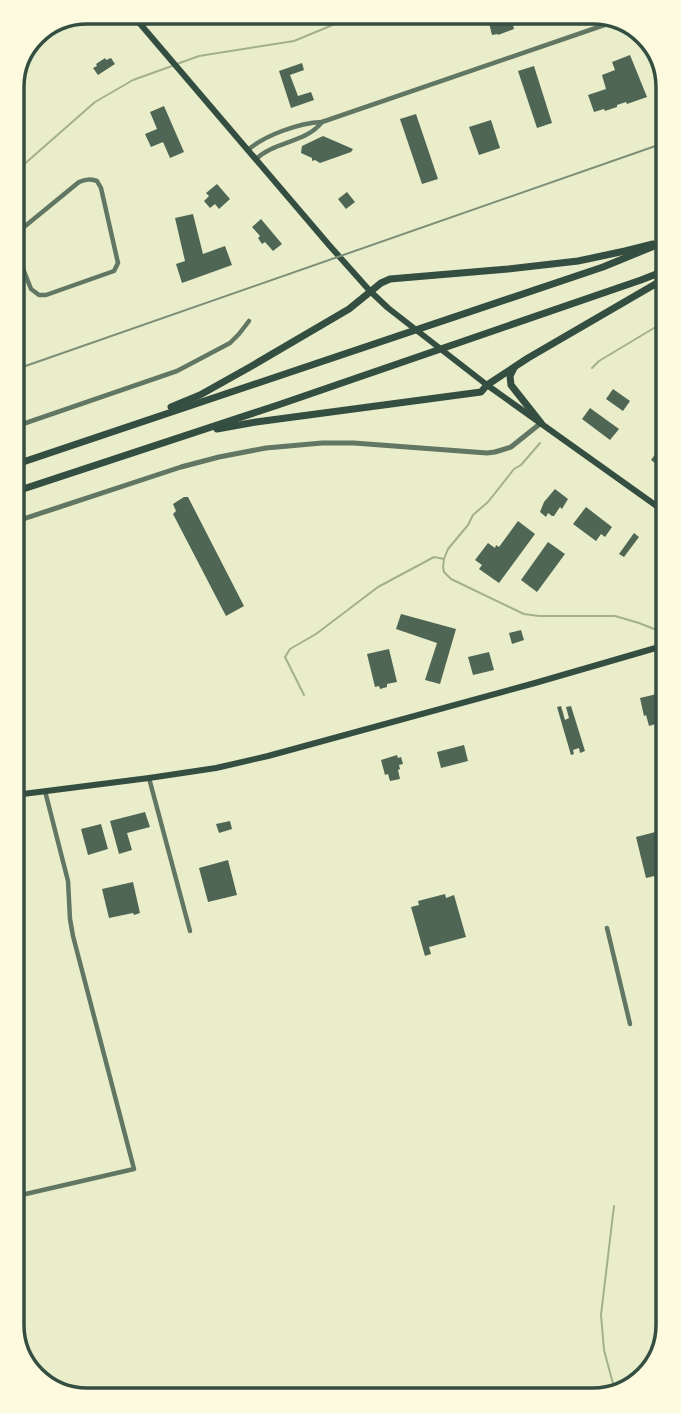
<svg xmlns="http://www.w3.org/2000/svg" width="681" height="1413" viewBox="0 0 681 1413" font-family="'PT Sans',sans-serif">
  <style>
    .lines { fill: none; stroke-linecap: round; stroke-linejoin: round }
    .stream { stroke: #a3b18a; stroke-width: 2 }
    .building { fill: #4f6655 }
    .minor { stroke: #617663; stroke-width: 4.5 }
    .tertiary { stroke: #617663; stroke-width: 5 }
    .secondary { stroke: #344e41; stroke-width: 6 }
    .primary { stroke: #344e41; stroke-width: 6 }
    .motorway { stroke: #344e41; stroke-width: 7 }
    .rail { stroke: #7c8e77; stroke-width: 2 }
    .rim { fill: none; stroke: #344e41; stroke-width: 3.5 }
  </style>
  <rect width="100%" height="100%" fill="#e9edc9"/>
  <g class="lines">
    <g class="stream">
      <polyline points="177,64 199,56 294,41 352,17 383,12"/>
      <polyline points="13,174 95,102 133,80 172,66"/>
      <polyline points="592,368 599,361 664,322"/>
      <polyline points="540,443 521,465 514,469 488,502 473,515 468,525 448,549 444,559 443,567 444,572 451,579 524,614 539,616 615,616 639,623 654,629"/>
      <polyline points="304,695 285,657 290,649 316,634 378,587 434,557 444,559"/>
      <polyline points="614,1206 601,1315 604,1350 616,1395"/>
    </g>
  </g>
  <g class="building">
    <polygon points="486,12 510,12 514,29 498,35 498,34 492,35 489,23 485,24 484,20 488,19"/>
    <polygon points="84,14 85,16 63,28 61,23"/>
    <polygon points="630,55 647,97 627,104 626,102 617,105 617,107 605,111 604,109 594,112 588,95 606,89 602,75 615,70 612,62"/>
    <polygon points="105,58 106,60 111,58 115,64 98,75 93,68 97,66 96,64"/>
    <polygon points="302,63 304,70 290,75 298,96 311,92 314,100 291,108 279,71"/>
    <polygon points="534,66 552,123 537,128 518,71"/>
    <polygon points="164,106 184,152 170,158 163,142 151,147 145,134 157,129 150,112"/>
    <polygon points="416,114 438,179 422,184 400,119"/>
    <polygon points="491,120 500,148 479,155 469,127"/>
    <polygon points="323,136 353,149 351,152 320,163 315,160 312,161 312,158 301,153 302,146"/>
    <polygon points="217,184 230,199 219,209 215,204 210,208 204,201 209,196 206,193"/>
    <polygon points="347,192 355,202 346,209 338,199"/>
    <polygon points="193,214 203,254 225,246 232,265 182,283 176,264 185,261 175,218"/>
    <polygon points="261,219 282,244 273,251 265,242 262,244 258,238 260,236 252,227"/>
    <polygon points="613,389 630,401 623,411 606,399"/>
    <polygon points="590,408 619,429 610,440 582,419"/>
    <polygon points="665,441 665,458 659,466 651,460"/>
    <polygon points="555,489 568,499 562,509 560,507 554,516 552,516 548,513 546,517 540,512 544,502"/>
    <polygon points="184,497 188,497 244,606 226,616 173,514 176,511 173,504"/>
    <polygon points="586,507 612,527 605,537 601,534 596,541 573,524"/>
    <polygon points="518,521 535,534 499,583 479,569 482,565 475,560 488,543 495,548 496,545 499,547"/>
    <polygon points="634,533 639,537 624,557 619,554"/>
    <polygon points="548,542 565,554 537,592 521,580"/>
    <polygon points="401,614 456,629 440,684 425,680 437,643 396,629"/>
    <polygon points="521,630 524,640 512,644 509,633"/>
    <polygon points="389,649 397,682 387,684 387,687 380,689 379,686 375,687 367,654"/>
    <polygon points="489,652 494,670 473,675 468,657"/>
    <polygon points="661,693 666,711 666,727 660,728 659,723 649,726 646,715 644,716 640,698"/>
    <polygon points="561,706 565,720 569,718 566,707 571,706 585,751 580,753 579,748 573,750 574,754 571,755 557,707"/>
    <polygon points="464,745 468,761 441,768 437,752"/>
    <polygon points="397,755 398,758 401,757 403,764 399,765 400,769 398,770 400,779 390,781 388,774 385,775 381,760"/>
    <polygon points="145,812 150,827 127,833 132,850 119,854 110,821"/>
    <polygon points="230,821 232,829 219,833 216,824"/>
    <polygon points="101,824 108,849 88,855 81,829"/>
    <polygon points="667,829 667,873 646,878 636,837"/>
    <polygon points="228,860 237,895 208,902 199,868"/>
    <polygon points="133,882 140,913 134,915 133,913 109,918 102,889"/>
    <polygon points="445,894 446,898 454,895 466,937 429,947 431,954 425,956 411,907 419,905 418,901"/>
  </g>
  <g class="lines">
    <g class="minor">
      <path d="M248,150C265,135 299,123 322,122L619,20"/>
      <path d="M256,159C275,141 306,143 322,122"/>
      <path d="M13,236L79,182C86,179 90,179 97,181L101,188L118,263L114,271L46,295H39L31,289L13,243"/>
      <polyline points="14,427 177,371 230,343 239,334 249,321"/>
      <polyline points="149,778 190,931"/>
      <polyline points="607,928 630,1024"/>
      <polyline points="17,1196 134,1169 73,936 70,919 68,881 45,791"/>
    </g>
    <polyline class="tertiary" points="14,522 181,467 219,457 266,448 322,443 354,443 487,453 495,452 511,447 541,423"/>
    <polyline class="secondary" points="130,12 329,245 370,291 388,308 487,385 665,512"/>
    <polyline class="primary" points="15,795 149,778 216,768 268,756 535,683 666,645"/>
    <g class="motorway">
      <polyline points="514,368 510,376 511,385 541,423"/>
      <polyline points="171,407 200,395 250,367 349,309 381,283 390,279 508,269 578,261 625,251 653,244"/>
      <polyline points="217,429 256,422 481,392 487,385 528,358 664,279"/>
      <polyline points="14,465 603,267 664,242"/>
      <polyline points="14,492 278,405 641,280 664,271"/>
    </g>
    <polyline class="rail" points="14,370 664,143"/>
  </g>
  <path d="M0 0H681V1413H0ZM87 24H593A63 63 0 0 1 656 87V1325A63 63 0 0 1 593 1388H87A63 63 0 0 1 24 1325V87A63 63 0 0 1 87 24Z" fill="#fefae0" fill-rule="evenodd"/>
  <path class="rim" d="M87 24H593A63 63 0 0 1 656 87V1325A63 63 0 0 1 593 1388H87A63 63 0 0 1 24 1325V87A63 63 0 0 1 87 24Z"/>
</svg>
